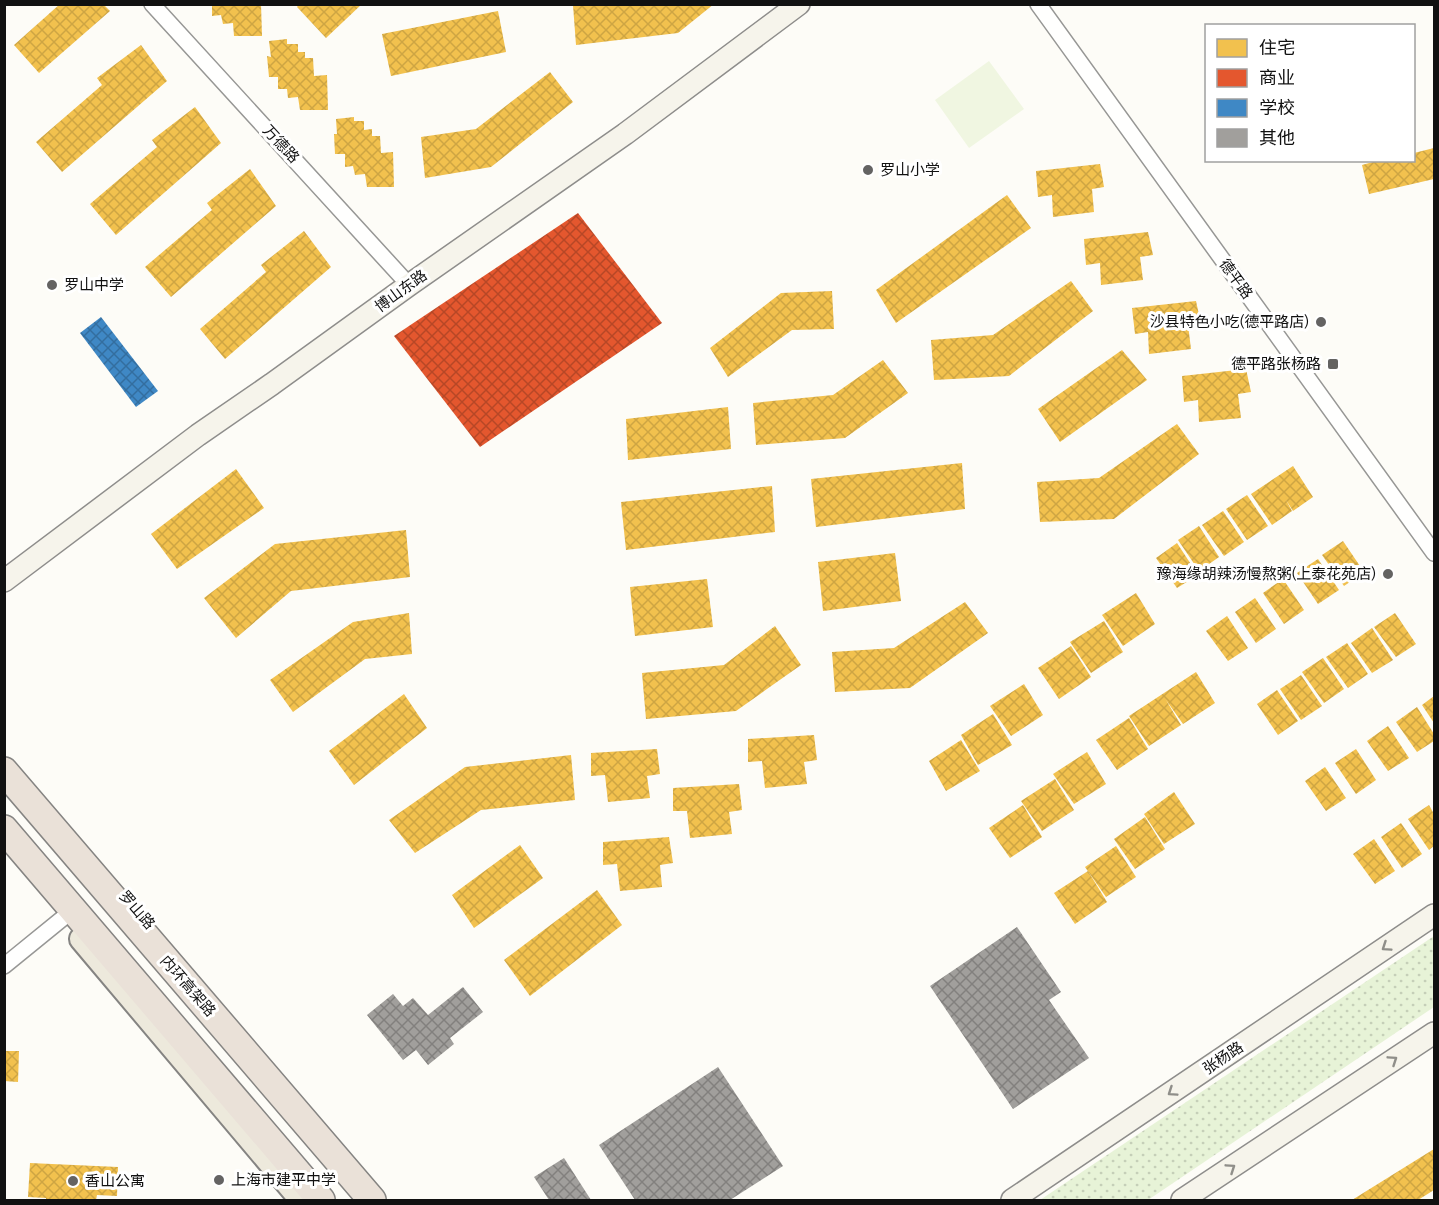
<svg xmlns="http://www.w3.org/2000/svg" width="1439" height="1205" viewBox="0 0 1439 1205" font-family="Bitter,'Noto Sans SC',serif">
  <style>
    .garden { fill: url(#garden-dots) }
    .pitch { fill: #f0f6e1 }
    .homes { fill: url(#homes-cross-hatch) }
    .shops { fill: url(#shops-cross-hatch) }
    .schools { fill: url(#schools-cross-hatch) }
    .building { fill: url(#building-cross-hatch) }
    .lines { fill: none; stroke-linecap: round; stroke-linejoin: round }
    .street-casing { stroke: #979795; stroke-width: 18 }
    .secondary-casing { stroke: #8e8d8b; stroke-width: 24 }
    .primary-casing { stroke: #858482; stroke-width: 26 }
    .highway-casing { stroke: #858482; stroke-width: 30 }
    .street { stroke: #fffffe; stroke-width: 15 }
    .secondary { stroke: #f6f4eb; stroke-width: 21 }
    .primary { stroke: #ede9dc; stroke-width: 22 }
    .highway { stroke: #eae1d8; stroke-width: 27 }
    .oneway { stroke: #8f8e89 }
    .poi-dot { fill: #646362; stroke: #fff; stroke-width: 2 }
    .labels { text-anchor: middle; dominant-baseline: central; stroke-width: 6; stroke-linejoin: round; paint-order: stroke }
    .street-label { font-size: 15px; fill: #111; stroke: #fff }
    .poi-label { font-size: 15px; fill: #111; stroke: #fff; text-anchor: start }
  </style>
  <defs>
    <pattern id="garden-dots" width="8" height="8" patternUnits="userSpaceOnUse" patternTransform="scale(1.5)"><rect width="8" height="8" fill="#e7f3d7"/><path d="M2 2h.1M6 6h.1" fill="none" stroke="#c5cfb8" stroke-width="1.8" stroke-linecap="round"/></pattern>
    <pattern id="homes-cross-hatch" width="8" height="8" patternUnits="userSpaceOnUse" patternTransform="scale(1.5)"><rect width="8" height="8" fill="#f2c14e"/><path d="M0 0l8 8M0 8l8-8" fill="none" stroke="#cea543"/></pattern>
    <pattern id="shops-cross-hatch" width="8" height="8" patternUnits="userSpaceOnUse" patternTransform="scale(1.5)"><rect width="8" height="8" fill="#e4572e"/><path d="M0 0l8 8M0 8l8-8" fill="none" stroke="#b74726"/></pattern>
    <pattern id="schools-cross-hatch" width="8" height="8" patternUnits="userSpaceOnUse" patternTransform="scale(1.5)"><rect width="8" height="8" fill="#3f88c5"/><path d="M0 0l8 8M0 8l8-8" fill="none" stroke="#336e9f"/></pattern>
    <pattern id="building-cross-hatch" width="8" height="8" patternUnits="userSpaceOnUse" patternTransform="scale(1.5)"><rect width="8" height="8" fill="#a19f9c"/><path d="M0 0l8 8M0 8l8-8" fill="none" stroke="#82807e"/></pattern>
  </defs>
  <rect width="100%" height="100%" fill="#fdfcf7"/>
  <polygon class="garden" points="1434,936 1434,1007 1148,1200 1040,1200"/>
  <polygon class="pitch" points="989,61 1024,109 969,148 935,100"/>
  <g class="homes">
    <polygon points="60,4 103,4 110,11 39,73 14,45"/>
    <polygon points="212,4 261,4 262,36 234,36 233,23 223,24 221,15 212,16"/>
    <polygon points="299,4 362,4 326,38 297,7"/>
    <polygon points="579,4 714,4 678,33 576,45 573,5"/>
    <polygon points="498,11 506,52 391,76 382,34"/>
    <polygon points="287,39 287,44 298,44 298,52 305,52 305,58 313,58 314,76 327,75 328,110 300,110 298,97 288,98 287,89 278,89 278,77 269,77 267,56 271,57 269,41"/>
    <polygon points="141,45 167,81 62,172 36,142 102,85 97,78"/>
    <polygon points="550,72 573,102 491,167 425,178 421,137 476,129"/>
    <polygon points="195,107 221,143 116,235 90,204 157,147 152,140"/>
    <polygon points="354,117 354,121 364,121 364,130 372,129 372,136 380,136 381,153 393,152 394,187 367,187 365,174 355,175 353,166 345,167 345,154 335,154 334,134 337,134 336,119"/>
    <polygon points="1434,148 1434,179 1369,194 1362,165 1380,160 1414,160 1414,153"/>
    <polygon points="1100,164 1104,187 1092,189 1094,212 1053,217 1052,195 1038,197 1036,171"/>
    <polygon points="250,169 276,206 171,297 145,267 212,210 207,203"/>
    <polygon points="1007,195 1031,228 896,323 876,290"/>
    <polygon points="304,231 331,267 225,359 200,329 266,272 261,265"/>
    <polygon points="1148,232 1153,255 1140,257 1143,280 1101,285 1100,263 1086,265 1084,239"/>
    <polygon points="1071,281 1093,311 1009,376 934,380 931,340 993,335"/>
    <polygon points="832,291 834,329 792,330 728,377 710,348 781,293"/>
    <polygon points="1196,301 1201,324 1188,325 1191,349 1149,354 1148,332 1135,334 1132,308"/>
    <polygon points="1122,350 1147,380 1060,442 1038,409"/>
    <polygon points="883,360 908,393 845,438 756,445 753,403 833,395"/>
    <polygon points="1246,369 1251,392 1238,394 1241,418 1199,422 1198,400 1184,402 1182,376"/>
    <polygon points="728,407 731,449 628,460 626,419"/>
    <polygon points="1177,424 1199,454 1114,519 1040,522 1037,482 1099,478"/>
    <polygon points="962,463 965,509 816,527 811,479"/>
    <polygon points="1293,466 1313,497 1293,511 1286,500 1292,511 1272,525 1251,494"/>
    <polygon points="236,469 264,508 177,569 151,534"/>
    <polygon points="772,486 775,532 626,550 621,502"/>
    <polygon points="1247,495 1268,526 1247,540 1226,509"/>
    <polygon points="1223,511 1244,542 1224,556 1202,525"/>
    <polygon points="1199,526 1219,557 1199,571 1178,540"/>
    <polygon points="406,530 410,577 291,591 236,638 204,598 275,544"/>
    <polygon points="1343,541 1364,572 1344,586 1322,555"/>
    <polygon points="1177,543 1198,575 1177,588 1156,558"/>
    <polygon points="895,553 901,601 823,611 818,562"/>
    <polygon points="1318,559 1339,590 1318,604 1297,573"/>
    <polygon points="707,579 713,627 635,636 630,587"/>
    <polygon points="1283,579 1304,610 1284,624 1263,593"/>
    <polygon points="1136,593 1155,624 1123,646 1102,615"/>
    <polygon points="1255,598 1276,629 1256,643 1235,612"/>
    <polygon points="965,602 988,633 910,688 835,692 832,652 894,648"/>
    <polygon points="409,613 412,654 365,659 293,712 270,680 353,622"/>
    <polygon points="1395,613 1416,644 1396,657 1374,627"/>
    <polygon points="1227,616 1248,648 1228,661 1206,631"/>
    <polygon points="1104,621 1123,652 1091,673 1070,642"/>
    <polygon points="775,626 801,665 736,711 646,719 642,673 724,665"/>
    <polygon points="1372,628 1393,660 1372,673 1351,643"/>
    <polygon points="1347,643 1368,674 1348,688 1326,657"/>
    <polygon points="1071,646 1091,677 1059,699 1038,668"/>
    <polygon points="1323,658 1344,689 1324,703 1302,672"/>
    <polygon points="1196,672 1215,703 1183,724 1166,700 1181,725 1149,746 1129,716"/>
    <polygon points="1301,675 1322,706 1301,720 1280,689"/>
    <polygon points="1024,684 1043,715 1011,736 990,706"/>
    <polygon points="1277,690 1298,721 1278,735 1257,704"/>
    <polygon points="404,694 427,728 354,785 329,751"/>
    <polygon points="1434,696 1434,723 1422,705"/>
    <polygon points="1417,707 1434,734 1434,741 1417,752 1396,722"/>
    <polygon points="993,714 1012,745 978,765 961,735"/>
    <polygon points="1129,718 1148,749 1117,770 1096,740"/>
    <polygon points="1388,726 1409,758 1388,771 1367,741"/>
    <polygon points="814,735 817,760 804,762 807,784 765,788 762,761 748,762 748,739"/>
    <polygon points="961,740 980,771 946,791 929,761"/>
    <polygon points="657,749 660,774 647,776 650,798 608,802 605,775 591,776 591,753"/>
    <polygon points="1356,749 1376,780 1356,794 1335,763"/>
    <polygon points="1087,752 1106,784 1074,804 1053,774"/>
    <polygon points="571,755 575,800 481,810 415,853 389,820 465,767"/>
    <polygon points="1325,767 1346,798 1326,811 1305,781"/>
    <polygon points="1055,779 1074,810 1042,831 1021,801"/>
    <polygon points="739,784 742,810 729,812 732,834 690,838 687,811 673,811 673,788"/>
    <polygon points="1174,792 1195,824 1164,844 1144,814"/>
    <polygon points="1023,805 1042,837 1010,858 989,828"/>
    <polygon points="1429,805 1434,814 1434,846 1429,850 1408,819"/>
    <polygon points="1145,817 1165,849 1135,869 1114,839"/>
    <polygon points="1401,823 1422,854 1402,868 1381,837"/>
    <polygon points="669,837 673,863 660,865 662,887 620,891 617,864 603,865 603,842"/>
    <polygon points="1374,839 1395,871 1375,884 1353,854"/>
    <polygon points="520,845 543,878 474,928 452,895"/>
    <polygon points="1116,846 1136,877 1106,897 1085,867"/>
    <polygon points="1088,871 1107,902 1075,924 1054,893"/>
    <polygon points="597,890 622,925 530,996 504,960"/>
    <polygon points="4,1051 19,1051 18,1082 4,1081"/>
    <polygon points="1434,1149 1434,1190 1418,1200 1352,1200"/>
    <polygon points="30,1163 118,1167 117,1196 97,1195 96,1200 46,1200 46,1198 28,1197"/>
  </g>
  <polygon class="shops" points="578,213 662,323 480,447 394,336"/>
  <polygon class="schools" points="101,317 158,391 136,407 80,333"/>
  <g class="building">
    <polygon points="1017,927 1061,992 1049,1000 1089,1058 1013,1109 930,986"/>
    <polygon points="463,987 483,1012 450,1038 454,1044 428,1065 416,1050 403,1060 367,1015 393,994 403,1006 413,998 428,1015"/>
    <polygon points="718,1067 783,1166 730,1200 635,1200 599,1145"/>
    <polygon points="564,1158 591,1200 549,1200 534,1177"/>
  </g>
  <g class="lines">
    <g class="street-casing">
      <g id="street">
        <polyline points="152,4 409,285"/>
        <polyline points="1038,4 1434,553"/>
        <polyline points="4,966 63,918"/>
      </g>
    </g>
    <g class="secondary-casing">
      <g id="secondary">
        <polyline points="4,581 198,435 272,384 409,285 625,134 799,4"/>
        <polyline points="1012,1200 1434,915"/>
        <polyline points="1182,1200 1434,1033"/>
      </g>
    </g>
    <g class="primary-casing">
      <polyline id="primary" points="81,939 301,1200"/>
    </g>
    <g class="highway-casing">
      <g id="highway">
        <polyline points="4,771 372,1200"/>
        <polyline points="4,829 321,1200"/>
      </g>
    </g>
    <use href="#street" class="street"/>
    <use href="#secondary" class="secondary"/>
    <use href="#primary" class="primary"/>
    <use href="#highway" class="highway"/>
  </g>
  <defs><path id="oneway-chevron" d="M-2-3.5L2.5 0L-2 3.5" fill="none" stroke-width="1.6" stroke-linecap="round" stroke-linejoin="round" transform="scale(1.5)"/></defs>
  <g class="oneway">
    <use href="#oneway-chevron" transform="translate(1386 947) rotate(146)"/>
    <use href="#oneway-chevron" transform="translate(1393 1060) rotate(-34)"/>
    <use href="#oneway-chevron" transform="translate(1172 1092) rotate(146)"/>
    <use href="#oneway-chevron" transform="translate(1231 1168) rotate(-34)"/>
  </g>
  <g class="poi-dot">
    <circle cx="868" cy="170" r="6"/>
    <circle cx="52" cy="285" r="6"/>
    <circle cx="1321" cy="322" r="6"/>
    <rect x="1327" y="358" width="12" height="12" rx="3"/>
    <circle cx="1388" cy="574" r="6"/>
    <circle cx="219" cy="1180" r="6"/>
    <circle cx="73" cy="1181" r="6"/>
  </g>
  <g class="labels">
    <g class="street-label">
      <text transform="translate(281 144) rotate(47)">万德路</text>
      <text transform="translate(1236 279) rotate(54)">德平路</text>
      <text transform="translate(401 291) rotate(-36)">博山东路</text>
      <text transform="translate(137 910) rotate(49)">罗山路</text>
      <text transform="translate(188 986) rotate(49)">内环高架路</text>
      <text transform="translate(1223 1058) rotate(-34)">张杨路</text>
    </g>
    <g class="poi-label">
      <text x="880" y="170">罗山小学</text>
      <text x="64" y="285">罗山中学</text>
      <text x="1309" y="322" text-anchor="end">沙县特色小吃(德平路店)</text>
      <text x="1321" y="364" text-anchor="end">德平路张杨路</text>
      <text x="1376" y="574" text-anchor="end">豫海缘胡辣汤慢熬粥(上泰花苑店)</text>
      <text x="231" y="1180">上海市建平中学</text>
      <text x="85" y="1181">香山公寓</text>
    </g>
  </g>
  <rect width="1439" height="1205" fill="none" stroke="#111111" stroke-width="12"/>
  <rect x="1205" y="24" width="210" height="138" fill="#ffffff" stroke="#a0a0a0" stroke-width="1.5"/>
  <rect x="1217" y="39" width="30" height="18" fill="#f2c14e" stroke="#a0a0a0" stroke-width="1.5"/>
  <text x="1259" y="54" font-size="18" fill="#111111">住宅</text>
  <rect x="1217" y="69" width="30" height="18" fill="#e4572e" stroke="#a0a0a0" stroke-width="1.5"/>
  <text x="1259" y="84" font-size="18" fill="#111111">商业</text>
  <rect x="1217" y="99" width="30" height="18" fill="#3f88c5" stroke="#a0a0a0" stroke-width="1.5"/>
  <text x="1259" y="114" font-size="18" fill="#111111">学校</text>
  <rect x="1217" y="129" width="30" height="18" fill="#a19f9c" stroke="#a0a0a0" stroke-width="1.5"/>
  <text x="1259" y="144" font-size="18" fill="#111111">其他</text>
</svg>
